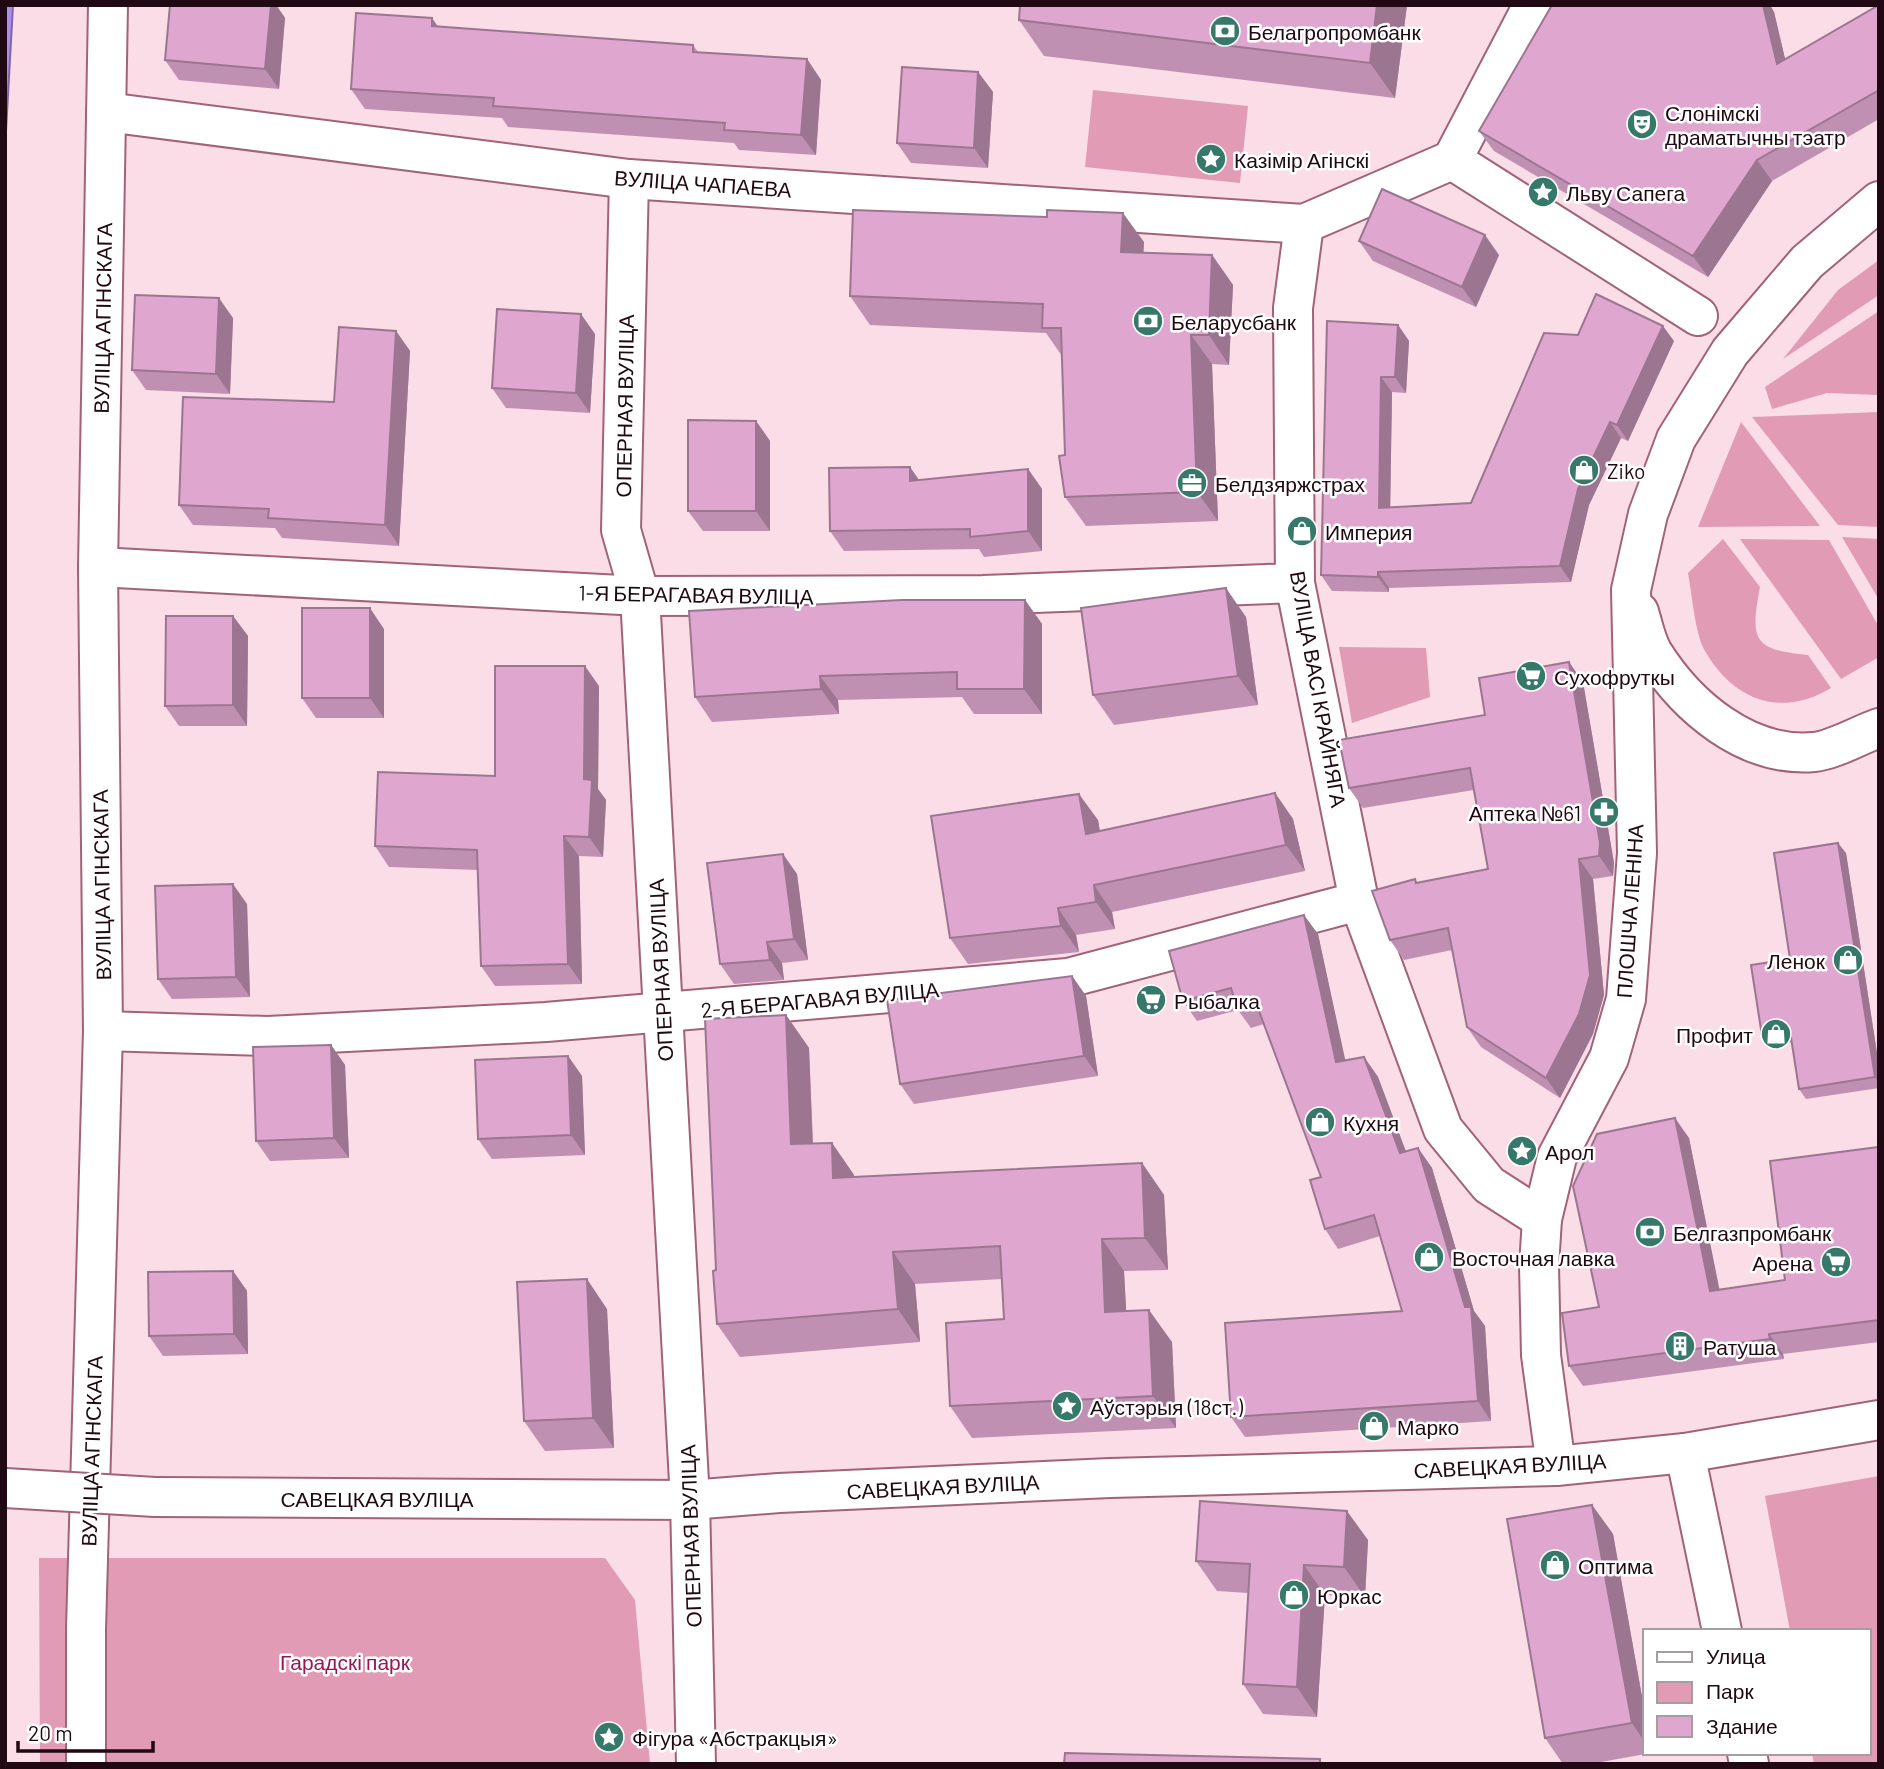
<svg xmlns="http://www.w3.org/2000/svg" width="1884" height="1769" viewBox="0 0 1884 1769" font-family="Barlow,sans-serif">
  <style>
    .green { fill: #e29bb4 }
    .water { fill: #aa8eeb; stroke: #8166aa; stroke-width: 2 }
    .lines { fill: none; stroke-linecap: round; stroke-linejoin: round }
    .minor-casing { stroke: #a16379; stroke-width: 42 }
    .major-casing { stroke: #a16379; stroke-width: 42 }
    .minor { stroke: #fff; stroke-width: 38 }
    .major { stroke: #fff; stroke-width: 38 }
    .major-bridge-casing { stroke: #a16379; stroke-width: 42; stroke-linecap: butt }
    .major-bridge { stroke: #fff; stroke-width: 38 }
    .wall { fill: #c090b2 }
    .shaded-wall { fill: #9c7591 }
    .building { fill: #dfa7cf; stroke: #9c7591; stroke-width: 2 }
    .labels { text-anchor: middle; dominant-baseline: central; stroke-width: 5; stroke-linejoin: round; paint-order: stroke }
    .poi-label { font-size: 21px; fill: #200912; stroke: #fff; text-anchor: start }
    .street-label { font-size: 21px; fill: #200912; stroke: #fff }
    .park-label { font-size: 21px; fill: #951856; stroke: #fff }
  </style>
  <rect width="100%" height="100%" fill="#fadde6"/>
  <g class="green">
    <polygon points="1093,90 1248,106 1240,183 1085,167"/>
    <polygon points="1879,260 1879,295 1783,359 1838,290"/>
    <polygon points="1879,311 1879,395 1827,393 1772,409 1765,387"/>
    <polygon points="1879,412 1879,527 1838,525 1752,417"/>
    <polygon points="1741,422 1820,526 1698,527"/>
    <polygon points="1842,537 1879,539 1879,600"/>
    <path d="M1723,539L1760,587C1750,640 1753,650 1808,655L1831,688C1781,718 1734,701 1705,651C1695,634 1692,594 1688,573Z"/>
    <polygon points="1740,539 1829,540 1879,627 1879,657 1841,679"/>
    <polygon points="1339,647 1426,648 1430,697 1352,723"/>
    <polygon points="1879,1476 1879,1764 1814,1764 1812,1753 1868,1753 1868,1631 1790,1631 1765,1496"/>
    <polygon points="39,1558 605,1558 635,1600 650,1764 40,1764"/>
  </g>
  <polygon class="water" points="5,5 13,5 5,149"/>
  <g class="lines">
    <g class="minor-casing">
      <g id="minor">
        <polyline points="1533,5 1452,160 1304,224 1293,308 1295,583 1359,901 1443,1129 1489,1185 1542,1219"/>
        <polyline points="106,112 629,179 1304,224"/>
        <polyline points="1452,160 1698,316"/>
        <polyline points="629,179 621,530 640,596 690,1500 696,1764"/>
        <polyline points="98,567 640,596 983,595 1295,583"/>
        <polyline points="103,1031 268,1036 546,1022 1068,978 1359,901"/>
        <polyline points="86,1764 86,1629 103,1031 98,567 108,5"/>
      </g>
    </g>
    <g class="major-casing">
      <g id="major">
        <path d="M1639,612C1643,625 1646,641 1653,653C1687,707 1747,758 1814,752C1834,750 1859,735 1879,728"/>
        <polyline points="1685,1453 1722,1631"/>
        <polyline points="1556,1466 1541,1355 1539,1266 1542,1219 1557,1157 1609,1058 1626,999 1637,853 1631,590 1648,514 1676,439 1730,352 1807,262 1879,201"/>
        <polyline points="155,1497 690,1500 779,1493 1110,1478 1556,1466 1685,1453 1879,1420"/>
        <polyline points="1747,1753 1749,1764"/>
      </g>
    </g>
    <use href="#minor" class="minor"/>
    <use href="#major" class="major"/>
    <g class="major-bridge-casing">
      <polyline id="major-bridge" points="5,1488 155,1497"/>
    </g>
    <use href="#major-bridge" class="major-bridge"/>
  </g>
  <g class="wall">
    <polygon points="170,5 276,5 285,18 279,89 179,80 165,60"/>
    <polygon points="1407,5 1395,98 1044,56 1019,20"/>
    <polygon points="1552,5 1770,5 1774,12 1785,59 1879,5 1879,119 1772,181 1708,277 1494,151 1479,131"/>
    <polygon points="432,18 438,27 693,45 698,52 807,59 821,80 816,155 739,150 734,143 508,127 502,118 365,109 351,89"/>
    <polygon points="978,72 993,92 988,168 911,163 897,143"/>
    <polygon points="1359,241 1499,255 1476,307 1373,261"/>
    <polygon points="1144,242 1143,253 1212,255 1233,285 1229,365 1212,364 1218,521 1086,526 1065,497 1065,455 1062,356 1046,333 870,325 850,296"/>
    <polygon points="233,318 230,394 146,390 132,370"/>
    <polygon points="1327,321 1398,325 1409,341 1406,393 1392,392 1390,507 1471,503 1674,341 1628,441 1621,438 1589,505 1571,582 1389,588 1389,592 1332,591 1321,575"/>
    <polygon points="396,331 410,351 399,546 282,538 275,528 193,525 179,505 334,402"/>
    <polygon points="595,334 590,413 506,408 492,388"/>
    <polygon points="756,421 770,441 770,531 703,531 688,511"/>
    <polygon points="1028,469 1042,489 1042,551 984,557 979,549 844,551 830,531 919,480"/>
    <polygon points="1025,600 1042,624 1042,714 974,714 962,697 838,700 839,714 712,722 695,697"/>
    <polygon points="233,616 248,636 247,726 179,726 165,706"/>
    <polygon points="1246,617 1258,705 1114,725 1093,695"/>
    <polygon points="384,629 384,718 316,718 302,698"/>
    <polygon points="1583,682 1614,863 1613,876 1593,879 1604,995 1593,1034 1560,1098 1481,1047 1467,1027 1452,950 1404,960 1390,940 1418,883 1488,869 1474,790 1363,808 1349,788 1485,715"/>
    <polygon points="599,686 598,789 606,800 603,857 579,856 582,984 495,986 481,966 478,870 389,867 375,846 495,776"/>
    <polygon points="1275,793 1293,819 1305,871 1112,912 1115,929 1076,935 1079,952 968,964 950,938 1098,820 1100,831"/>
    <polygon points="1846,853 1879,1066 1879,1088 1806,1099 1799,1089 1792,1042 1769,1046 1762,1036 1790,959"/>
    <polygon points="797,874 808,960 782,963 784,980 734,984 720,964"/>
    <polygon points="247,904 250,997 172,999 158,979"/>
    <polygon points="1318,934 1345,1061 1364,1057 1378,1077 1406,1152 1418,1148 1432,1168 1474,1311 1485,1326 1491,1421 1245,1437 1231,1417 1402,1311 1380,1236 1338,1249 1325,1229 1321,1177 1264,1024 1251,1028 1238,1010 1197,1021 1183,1001"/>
    <polygon points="1072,976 1086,996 1098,1076 914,1104 900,1084"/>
    <polygon points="786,1015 809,1048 813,1144 832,1143 854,1175 854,1177 1142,1163 1164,1195 1168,1270 1124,1271 1126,1311 1172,1342 1176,1428 972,1438 950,1406 1004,1319 1002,1279 915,1284 920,1342 740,1357 717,1324 716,1270"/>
    <polygon points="331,1045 345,1065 349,1158 270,1161 256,1141"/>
    <polygon points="568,1056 582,1076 585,1155 492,1159 478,1139"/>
    <polygon points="1689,1138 1719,1290 1785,1280 1879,1147 1879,1342 1783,1354 1784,1359 1583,1386 1569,1366"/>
    <polygon points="233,1271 247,1291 248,1354 163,1356 149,1336"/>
    <polygon points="607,1309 614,1448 545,1451 524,1421"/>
    <polygon points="1592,1505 1613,1534 1644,1708 1644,1753 1651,1753 1590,1764 1563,1764 1545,1738"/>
    <polygon points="1368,1540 1365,1597 1325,1595 1317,1717 1263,1714 1243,1684 1248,1593 1217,1591 1196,1561"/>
  </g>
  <g class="shaded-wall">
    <polygon points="271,5 276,5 285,18 279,89 265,69"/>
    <polygon points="1377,5 1407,5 1395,98 1370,63"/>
    <polygon points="1763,5 1770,5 1774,12 1791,84 1777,64"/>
    <polygon points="432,18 446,39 432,26"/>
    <polygon points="807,59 821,80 816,155 801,135"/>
    <polygon points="978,72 993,92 988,168 974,148"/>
    <polygon points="1757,160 1772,181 1708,277 1693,256"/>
    <polygon points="1123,213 1144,242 1142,281 1121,252"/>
    <polygon points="1485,235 1499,255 1476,307 1462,287"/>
    <polygon points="1212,255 1233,285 1229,365 1209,335"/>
    <polygon points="219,298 233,318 230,394 216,374"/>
    <polygon points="581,314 595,334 590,413 576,393"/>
    <polygon points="1398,325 1409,341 1406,393 1395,377"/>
    <polygon points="1663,326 1674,341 1628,441 1617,425"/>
    <polygon points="396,331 410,351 399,546 385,525"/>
    <polygon points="1191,335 1212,364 1218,521 1197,492"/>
    <polygon points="1381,377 1392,392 1390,524 1379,508"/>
    <polygon points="756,421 770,441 770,531 756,511"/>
    <polygon points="1610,422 1621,438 1589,505 1571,582 1560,566 1578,489"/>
    <polygon points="910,467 924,487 910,481"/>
    <polygon points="1028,469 1042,489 1042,551 1028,531"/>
    <polygon points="1378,572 1389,588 1389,592 1378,577"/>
    <polygon points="1226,588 1246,617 1258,705 1238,676"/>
    <polygon points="1025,600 1042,624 1042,714 1024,689"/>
    <polygon points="370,608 384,629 384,718 370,698"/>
    <polygon points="233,616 248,636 247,726 233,705"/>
    <polygon points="1569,662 1583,682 1614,863 1613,876 1599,856"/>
    <polygon points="585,666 599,686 598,789 606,800 603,857 589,837 584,779"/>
    <polygon points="820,676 838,700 839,714 821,689"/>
    <polygon points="1275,793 1293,819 1305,871 1286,845"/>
    <polygon points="1079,794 1098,820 1104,860 1086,834"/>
    <polygon points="564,836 579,856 582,984 568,964"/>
    <polygon points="1838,843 1846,853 1879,1066 1879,1083 1875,1077"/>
    <polygon points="783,854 797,874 808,960 794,939"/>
    <polygon points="1579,859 1593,879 1604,995 1593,1034 1560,1098 1546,1078"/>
    <polygon points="233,884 247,904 250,997 236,977"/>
    <polygon points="1094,885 1112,912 1115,929 1096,902"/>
    <polygon points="1058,908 1076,935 1079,952 1061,926"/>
    <polygon points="1304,915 1318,934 1350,1082 1336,1062"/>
    <polygon points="767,942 782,963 784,980 770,960"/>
    <polygon points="1072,976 1086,996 1098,1076 1084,1056"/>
    <polygon points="786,1015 809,1048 814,1177 791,1144"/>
    <polygon points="331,1045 345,1065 349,1158 334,1138"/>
    <polygon points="568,1056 582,1076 585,1155 571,1135"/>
    <polygon points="1364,1057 1378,1077 1414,1173 1400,1153"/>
    <polygon points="1675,1118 1689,1138 1724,1312 1710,1291"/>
    <polygon points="832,1143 854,1175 856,1210 833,1178"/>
    <polygon points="1418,1148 1432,1168 1474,1311 1485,1326 1491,1421 1478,1401 1465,1307"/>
    <polygon points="1142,1163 1164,1195 1168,1270 1145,1238"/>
    <polygon points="1102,1239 1124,1271 1128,1344 1105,1312"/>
    <polygon points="893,1252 915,1284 920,1342 898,1309"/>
    <polygon points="233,1271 247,1291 248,1354 234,1334"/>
    <polygon points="587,1279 607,1309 614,1448 593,1418"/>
    <polygon points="1149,1310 1172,1342 1176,1428 1153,1396"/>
    <polygon points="1769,1334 1783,1354 1784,1359 1770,1339"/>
    <polygon points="1592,1505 1613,1534 1644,1708 1644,1741 1632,1723"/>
    <polygon points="1347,1511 1368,1540 1365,1597 1344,1567"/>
    <polygon points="1304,1565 1325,1595 1317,1717 1297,1687"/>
  </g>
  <g class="building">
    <polygon points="170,5 271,5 265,69 165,60"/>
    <polygon points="1020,5 1377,5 1370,63 1019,20"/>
    <polygon points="1552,5 1763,5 1777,64 1879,5 1879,90 1757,160 1693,256 1479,131"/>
    <polygon points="356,13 432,18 432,26 693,45 693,52 807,59 801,135 724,130 725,123 493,106 494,98 351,89"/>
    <polygon points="902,67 978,72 974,148 897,143"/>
    <polygon points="1382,189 1485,235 1462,287 1359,241"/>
    <polygon points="853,210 1047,217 1047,210 1123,213 1121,252 1212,255 1209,335 1191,335 1197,492 1065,497 1059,456 1065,455 1061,328 1042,328 1043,304 850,296"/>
    <polygon points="1596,294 1663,326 1617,425 1610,422 1578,489 1560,566 1378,572 1378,577 1321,575 1327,321 1398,325 1395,377 1381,377 1379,508 1471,503 1544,333 1578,335"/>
    <polygon points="135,295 219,298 216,374 132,370"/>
    <polygon points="497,309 581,314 576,393 492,388"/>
    <polygon points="339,327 396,331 385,525 268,518 269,509 179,505 183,397 334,402"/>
    <polygon points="688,420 756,421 756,511 688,511"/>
    <polygon points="910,467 910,481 1028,469 1028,531 970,537 970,529 830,531 829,468"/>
    <polygon points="1226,588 1238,676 1093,695 1081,608"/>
    <polygon points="902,600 1025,600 1024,689 957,689 957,672 820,676 821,689 695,697 689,611"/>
    <rect x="302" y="608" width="68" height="90"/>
    <polygon points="166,616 233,616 233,705 165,706"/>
    <polygon points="1569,662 1600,843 1599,856 1579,859 1590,975 1579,1014 1546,1078 1467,1027 1448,928 1390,940 1372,891 1415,879 1416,883 1488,869 1470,768 1349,788 1339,740 1485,715 1479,678"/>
    <polygon points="495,666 585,666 584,779 592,780 589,837 564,836 568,964 481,966 477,850 375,846 378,772 495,776"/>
    <polygon points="1275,793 1286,845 1094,885 1096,902 1058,908 1061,926 950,938 931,816 1079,794 1086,834"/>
    <polygon points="1838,843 1875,1077 1799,1089 1790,1031 1762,1036 1751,965 1790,959 1774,853"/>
    <polygon points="783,854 794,939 767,942 770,960 720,964 707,863"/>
    <polygon points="233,884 236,977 158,979 155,886"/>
    <polygon points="1304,915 1336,1062 1364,1057 1400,1153 1418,1148 1465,1307 1471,1307 1478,1401 1231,1417 1225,1323 1402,1311 1374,1215 1325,1229 1310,1180 1321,1177 1256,1003 1237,1008 1231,988 1183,1001 1169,951"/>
    <polygon points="1072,976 1084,1056 900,1084 887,1000"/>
    <polygon points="786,1015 791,1144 832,1143 833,1178 1142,1163 1145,1238 1102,1239 1105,1312 1149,1310 1153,1396 950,1406 946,1323 1004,1319 1000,1246 893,1252 898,1309 717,1324 713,1271 716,1270 705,1019"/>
    <polygon points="331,1045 334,1138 256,1141 253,1047"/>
    <polygon points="568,1056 571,1135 478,1139 475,1060"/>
    <polygon points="1675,1118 1710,1291 1785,1280 1770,1161 1879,1147 1879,1320 1769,1334 1770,1339 1569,1366 1562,1313 1599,1307 1573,1186 1597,1134"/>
    <polygon points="233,1271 234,1334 149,1336 148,1272"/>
    <polygon points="587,1279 593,1418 524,1421 517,1282"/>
    <polygon points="1200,1501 1347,1511 1344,1567 1304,1565 1297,1687 1243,1684 1250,1564 1196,1561"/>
    <polygon points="1592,1505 1632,1723 1545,1738 1507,1519"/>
    <polygon points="1065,1753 1320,1759 1320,1764 1064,1764"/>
  </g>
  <defs>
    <g id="bank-disc" transform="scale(1.575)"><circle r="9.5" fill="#36796a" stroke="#fff"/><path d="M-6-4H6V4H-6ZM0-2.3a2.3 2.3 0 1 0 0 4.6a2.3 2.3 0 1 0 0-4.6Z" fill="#fff"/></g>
    <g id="theatre-disc" transform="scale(1.575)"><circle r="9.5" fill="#36796a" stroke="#fff"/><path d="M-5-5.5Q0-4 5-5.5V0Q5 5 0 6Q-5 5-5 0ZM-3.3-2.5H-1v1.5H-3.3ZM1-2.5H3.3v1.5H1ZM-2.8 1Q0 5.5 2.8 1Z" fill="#fff"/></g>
    <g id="sight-disc" transform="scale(1.575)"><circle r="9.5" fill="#36796a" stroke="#fff"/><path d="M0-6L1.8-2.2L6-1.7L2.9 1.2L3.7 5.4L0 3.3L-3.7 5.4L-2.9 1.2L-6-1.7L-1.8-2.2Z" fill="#fff"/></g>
    <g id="shop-disc" transform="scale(1.575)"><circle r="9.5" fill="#36796a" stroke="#fff"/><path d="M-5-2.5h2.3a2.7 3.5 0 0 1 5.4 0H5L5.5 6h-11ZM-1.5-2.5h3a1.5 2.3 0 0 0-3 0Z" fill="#fff"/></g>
    <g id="office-disc" transform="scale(1.575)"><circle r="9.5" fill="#36796a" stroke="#fff"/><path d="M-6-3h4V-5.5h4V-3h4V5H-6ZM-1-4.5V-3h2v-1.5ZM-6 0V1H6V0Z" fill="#fff"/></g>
    <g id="supermarket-disc" transform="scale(1.575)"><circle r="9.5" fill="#36796a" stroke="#fff"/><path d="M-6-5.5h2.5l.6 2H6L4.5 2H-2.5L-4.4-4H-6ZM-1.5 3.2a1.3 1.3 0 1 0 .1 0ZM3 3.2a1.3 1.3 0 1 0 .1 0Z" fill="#fff"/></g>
    <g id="pharmacy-disc" transform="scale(1.575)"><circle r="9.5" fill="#36796a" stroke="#fff"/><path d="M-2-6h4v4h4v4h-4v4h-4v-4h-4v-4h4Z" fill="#fff"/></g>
    <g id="building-disc" transform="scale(1.575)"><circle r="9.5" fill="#36796a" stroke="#fff"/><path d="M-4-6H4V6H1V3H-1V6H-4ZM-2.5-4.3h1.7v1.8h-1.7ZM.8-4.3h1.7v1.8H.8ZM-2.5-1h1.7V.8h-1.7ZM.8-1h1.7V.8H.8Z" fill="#fff"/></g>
  </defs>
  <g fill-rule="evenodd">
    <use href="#bank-disc" x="1225" y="31"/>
    <use href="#theatre-disc" x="1642" y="124"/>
    <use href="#sight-disc" x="1211" y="159"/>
    <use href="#sight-disc" x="1543" y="192"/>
    <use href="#bank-disc" x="1148" y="321"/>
    <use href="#shop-disc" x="1584" y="470"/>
    <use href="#office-disc" x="1192" y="483"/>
    <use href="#shop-disc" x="1302" y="531"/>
    <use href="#supermarket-disc" x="1531" y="676"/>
    <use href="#pharmacy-disc" x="1604" y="812"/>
    <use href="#shop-disc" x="1848" y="960"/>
    <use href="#supermarket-disc" x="1151" y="1000"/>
    <use href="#shop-disc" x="1776" y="1034"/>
    <use href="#shop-disc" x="1320" y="1122"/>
    <use href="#sight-disc" x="1522" y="1151"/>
    <use href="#bank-disc" x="1650" y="1232"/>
    <use href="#shop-disc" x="1429" y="1257"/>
    <use href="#supermarket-disc" x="1836" y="1262"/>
    <use href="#building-disc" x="1680" y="1346"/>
    <use href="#sight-disc" x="1067" y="1406"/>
    <use href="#shop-disc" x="1374" y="1426"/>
    <use href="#shop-disc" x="1555" y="1565"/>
    <use href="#shop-disc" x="1294" y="1595"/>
    <use href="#sight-disc" x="609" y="1737"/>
  </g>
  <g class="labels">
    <g class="poi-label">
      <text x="1248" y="31">Белагропромбанк</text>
      <text x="1665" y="112">Слонімскі<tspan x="1665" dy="24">драматычны тэатр</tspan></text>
      <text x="1234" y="159">Казімір Агінскі</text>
      <text x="1566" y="192">Льву Сапега</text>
      <text x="1171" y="321">Беларусбанк</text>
      <text x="1607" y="470">Ziko</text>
      <text x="1215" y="483">Белдзяржстрах</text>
      <text x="1325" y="531">Империя</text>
      <text x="1554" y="676">Сухофруткы</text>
      <text x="1581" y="812" text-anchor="end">Аптека №61</text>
      <text x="1825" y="960" text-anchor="end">Ленок</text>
      <text x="1174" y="1000">Рыбалка</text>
      <text x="1753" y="1034" text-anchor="end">Профит</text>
      <text x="1343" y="1122">Кухня</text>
      <text x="1545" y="1151">Арол</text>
      <text x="1673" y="1232">Белгазпромбанк</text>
      <text x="1452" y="1257">Восточная лавка</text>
      <text x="1813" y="1262" text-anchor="end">Арена</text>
      <text x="1703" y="1346">Ратуша</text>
      <text x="1090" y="1406">Аўстэрыя (18ст.)</text>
      <text x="1397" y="1426">Марко</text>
      <text x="1578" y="1565">Оптима</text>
      <text x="1317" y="1595">Юркас</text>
      <text x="632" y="1737">Фігура «Абстракцыя»</text>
    </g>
    <g class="street-label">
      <text transform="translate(703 183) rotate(4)">ВУЛІЦА ЧАПАЕВА</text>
      <text transform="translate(102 318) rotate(-89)">ВУЛІЦА АГІНСКАГА</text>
      <text transform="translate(624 406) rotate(-89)">ОПЕРНАЯ ВУЛІЦА</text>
      <text transform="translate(696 594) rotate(1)">1-Я БЕРАГАВАЯ ВУЛІЦА</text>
      <text transform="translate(1319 689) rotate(80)">ВУЛІЦА ВАСІ КРАЙНЯГА</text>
      <text transform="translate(101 885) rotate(-91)">ВУЛІЦА АГІНСКАГА</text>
      <text transform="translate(1629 911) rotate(-86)">ПЛОШЧА ЛЕНІНА</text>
      <text transform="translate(660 970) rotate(-93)">ОПЕРНАЯ ВУЛІЦА</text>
      <text transform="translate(820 999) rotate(-5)">2-Я БЕРАГАВАЯ ВУЛІЦА</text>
      <text transform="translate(91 1451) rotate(-88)">ВУЛІЦА АГІНСКАГА</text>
      <text transform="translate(1510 1465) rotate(-3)">САВЕЦКАЯ ВУЛІЦА</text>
      <text transform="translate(943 1486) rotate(-3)">САВЕЦКАЯ ВУЛІЦА</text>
      <text x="377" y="1498">САВЕЦКАЯ ВУЛІЦА</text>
      <text transform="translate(690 1536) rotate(-92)">ОПЕРНАЯ ВУЛІЦА</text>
    </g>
    <g class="park-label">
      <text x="345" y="1661">Гарадскі парк</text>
    </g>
  </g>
  <rect width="1884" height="1769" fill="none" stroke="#200912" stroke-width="14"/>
  <rect x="1643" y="1629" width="228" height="126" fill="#ffffff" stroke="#a69da0" stroke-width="2"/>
  <rect x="1657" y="1652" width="35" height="10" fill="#ffffff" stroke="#a69da0" stroke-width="2"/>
  <text x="1706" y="1664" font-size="21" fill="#200912">Улица</text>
  <rect x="1657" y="1682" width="35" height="21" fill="#e29bb4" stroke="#a69da0" stroke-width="2"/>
  <text x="1706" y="1699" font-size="21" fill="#200912">Парк</text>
  <rect x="1657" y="1716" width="35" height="21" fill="#dfa7cf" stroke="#a69da0" stroke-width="2"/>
  <text x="1706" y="1734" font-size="21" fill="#200912">Здание</text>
  <path d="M18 1741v10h135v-10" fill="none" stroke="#200912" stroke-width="3.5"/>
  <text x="28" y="1741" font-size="21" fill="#200912" stroke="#ffffff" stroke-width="5" paint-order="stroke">20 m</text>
</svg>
